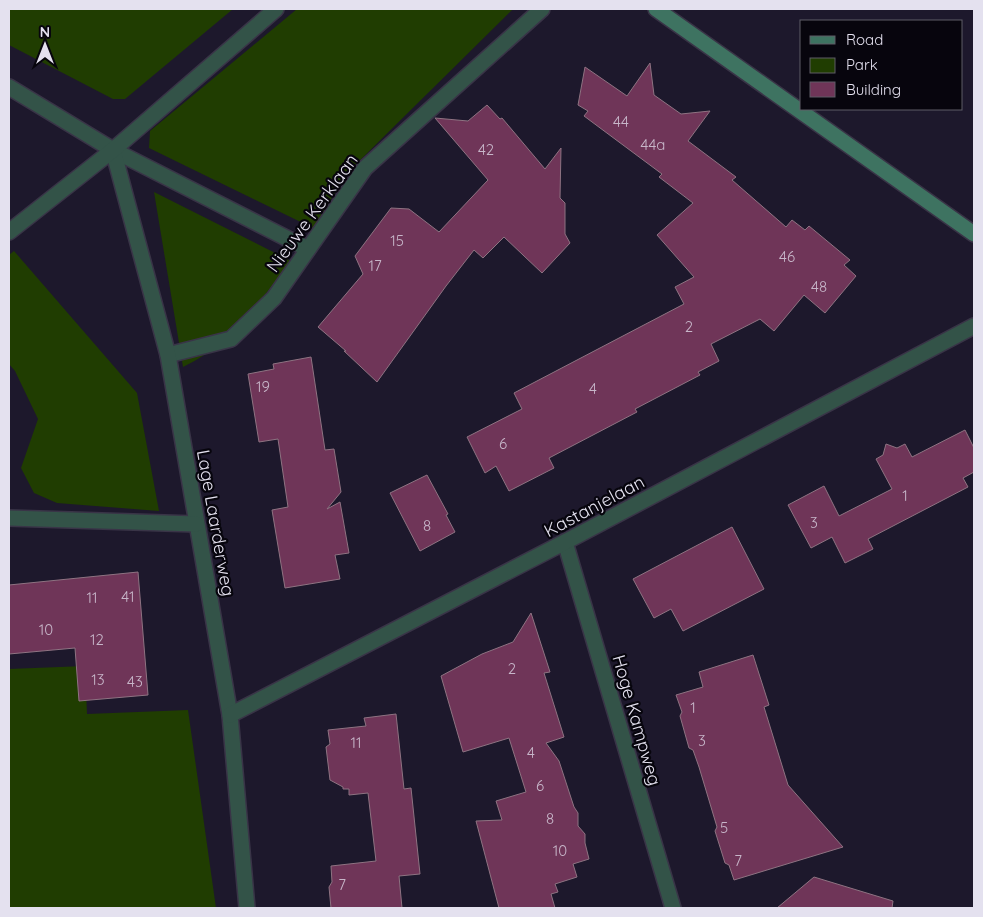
<svg xmlns="http://www.w3.org/2000/svg" width="983" height="917" viewBox="0 0 983 917" font-family="Quicksand,sans-serif">
  <style>
    .green { fill: #203d01 }
    .building { fill: #6f3558; stroke: #8e7382 }
    .lines { fill: none; stroke-linecap: round; stroke-linejoin: round }
    .service-casing { stroke: #393447; stroke-width: 18 }
    .minor-casing { stroke: #393447; stroke-width: 18 }
    .secondary-casing { stroke: #393447; stroke-width: 18 }
    .service { stroke: #335348; stroke-width: 15 }
    .minor { stroke: #335348; stroke-width: 15 }
    .secondary { stroke: #3e7361; stroke-width: 15 }
    .labels { text-anchor: middle; dominant-baseline: central; stroke-width: 4.5; stroke-linejoin: round; paint-order: stroke }
    .number-label { font-size: 15px; fill: #c7b6c9 }
    .street-label { font-size: 18px; fill: #e4e1ef; stroke: #07050d }
  </style>
  <rect width="100%" height="100%" fill="#1d182c"/>
  <g class="green">
    <polygon points="9,9 233,9 125,99 113,99 9,45"/>
    <polygon points="297,9 513,9 348,172 313,228 149,148 150,131"/>
    <path d="M154,192L291,261L285,271C255,305 226,348 183,367Z"/>
    <polygon points="14,251 137,393 159,511 57,503 34,493 21,468 38,419 15,371 9,364 9,255"/>
    <polygon points="85,666 87,714 188,710 216,908 9,908 9,669"/>
  </g>
  <g class="building">
    <polygon points="650,63 654,95 681,114 710,111 688,141 736,177 732,180 786,227 792,220 805,230 809,226 850,260 844,265 856,276 825,313 804,295 774,331 760,319 711,344 719,361 698,372 700,375 635,409 637,412 549,458 554,468 509,491 496,466 485,473 467,437 522,409 514,393 684,304 675,287 694,277 657,235 693,203 659,177 662,174 584,116 588,111 578,105 585,67 627,96"/>
    <polygon points="487,105 500,119 502,118 545,169 561,148 560,198 565,203 565,234 570,243 542,273 504,237 483,258 474,250 446,286 377,382 344,351 346,351 318,327 363,274 355,256 391,208 409,209 439,232 488,180 435,118 468,121"/>
    <polygon points="311,357 325,450 334,449 341,492 327,509 340,502 349,553 335,555 340,579 285,588 272,510 288,507 278,439 259,442 248,374 274,369 273,364"/>
    <polygon points="965,430 974,448 974,472 963,478 968,487 868,539 873,549 845,563 832,537 811,548 788,505 824,486 839,516 892,489 876,459 883,455 886,444 897,448 905,444 912,457"/>
    <polygon points="427,475 448,514 446,515 455,532 420,551 390,493"/>
    <polygon points="732,527 764,589 683,631 671,609 654,618 633,579"/>
    <polygon points="138,572 148,695 79,701 75,648 9,654 9,585"/>
    <polygon points="531,613 550,672 544,673 564,737 546,743 559,761 574,807 578,813 578,826 585,834 585,843 589,859 573,864 577,877 555,884 558,892 551,894 555,908 499,908 476,821 502,820 496,801 526,792 509,738 463,752 441,676 482,654 513,642"/>
    <polygon points="753,655 769,705 764,707 788,785 843,847 734,880 729,865 725,863 715,831 717,827 699,767 693,750 689,748 680,716 682,712 676,695 703,687 699,672"/>
    <polygon points="396,714 404,789 411,788 420,874 399,876 402,908 331,908 329,887 332,882 331,866 376,861 368,793 349,795 349,789 343,789 343,787 330,780 326,747 330,744 328,730 366,726 364,718"/>
    <polygon points="814,877 893,901 892,908 777,908"/>
  </g>
  <g class="lines">
    <g class="service-casing">
      <g id="service">
        <polyline points="113,150 308,249"/>
        <polyline points="168,355 231,339 274,298 365,168 542,9"/>
      </g>
    </g>
    <g class="minor-casing">
      <g id="minor">
        <polyline points="9,87 113,150"/>
        <polyline points="113,150 168,355 230,715 247,908"/>
        <polyline points="9,232 113,150 276,9"/>
        <polyline points="9,518 196,524"/>
        <polyline points="565,542 673,908"/>
        <polyline points="230,715 565,542 974,326"/>
      </g>
    </g>
    <g class="secondary-casing">
      <polyline id="secondary" points="656,9 974,234"/>
    </g>
    <use href="#service" class="service"/>
    <use href="#minor" class="minor"/>
    <use href="#secondary" class="secondary"/>
  </g>
  <g class="labels">
    <g class="number-label">
      <text x="621" y="121">44</text>
      <text x="653" y="144">44a</text>
      <text x="486" y="149">42</text>
      <text x="397" y="240">15</text>
      <text x="787" y="256">46</text>
      <text x="375" y="265">17</text>
      <text x="819" y="286">48</text>
      <text x="689" y="326">2</text>
      <text x="263" y="386">19</text>
      <text x="593" y="388">4</text>
      <text x="503" y="443">6</text>
      <text x="905" y="495">1</text>
      <text x="814" y="522">3</text>
      <text x="427" y="525">8</text>
      <text x="128" y="596">41</text>
      <text x="92" y="597">11</text>
      <text x="46" y="629">10</text>
      <text x="97" y="639">12</text>
      <text x="512" y="668">2</text>
      <text x="98" y="679">13</text>
      <text x="135" y="681">43</text>
      <text x="693" y="707">1</text>
      <text x="702" y="740">3</text>
      <text x="356" y="742">11</text>
      <text x="531" y="752">4</text>
      <text x="540" y="785">6</text>
      <text x="550" y="818">8</text>
      <text x="724" y="827">5</text>
      <text x="560" y="850">10</text>
      <text x="738" y="860">7</text>
      <text x="342" y="884">7</text>
    </g>
    <g class="street-label">
      <text transform="translate(312 213) rotate(-54)">Nieuwe Kerklaan</text>
      <text transform="translate(594 506) rotate(-28)">Kastanjelaan</text>
      <text transform="translate(216 523) rotate(80)">Lage Laarderweg</text>
      <text transform="translate(637 720) rotate(74)">Hoge Kampweg</text>
    </g>
  </g>
  <rect width="983" height="917" fill="none" stroke="#e4e1ef" stroke-width="20"/>
  <rect x="800" y="20" width="162" height="90" fill="#07050d" stroke="#5f5d67"/>
  <rect x="810" y="36" width="25" height="8" fill="#3e7361" stroke="#5f5d67"/>
  <text x="846" y="45" font-size="15" fill="#e4e1ef">Road</text>
  <rect x="810" y="58" width="25" height="15" fill="#203d01" stroke="#5f5d67"/>
  <text x="846" y="70" font-size="15" fill="#e4e1ef">Park</text>
  <rect x="810" y="82" width="25" height="15" fill="#6f3558" stroke="#5f5d67"/>
  <text x="846" y="95" font-size="15" fill="#e4e1ef">Building</text>
  <g transform="translate(45 45)" stroke="#07050d" stroke-width="4" paint-order="stroke">
  <path d="M0-4L9 19L0 12L-9 19Z" fill="#e4e1ef"/>
  <text y="-8" font-size="14" font-weight="bold" text-anchor="middle" fill="#e4e1ef">N</text>
  </g>
</svg>
